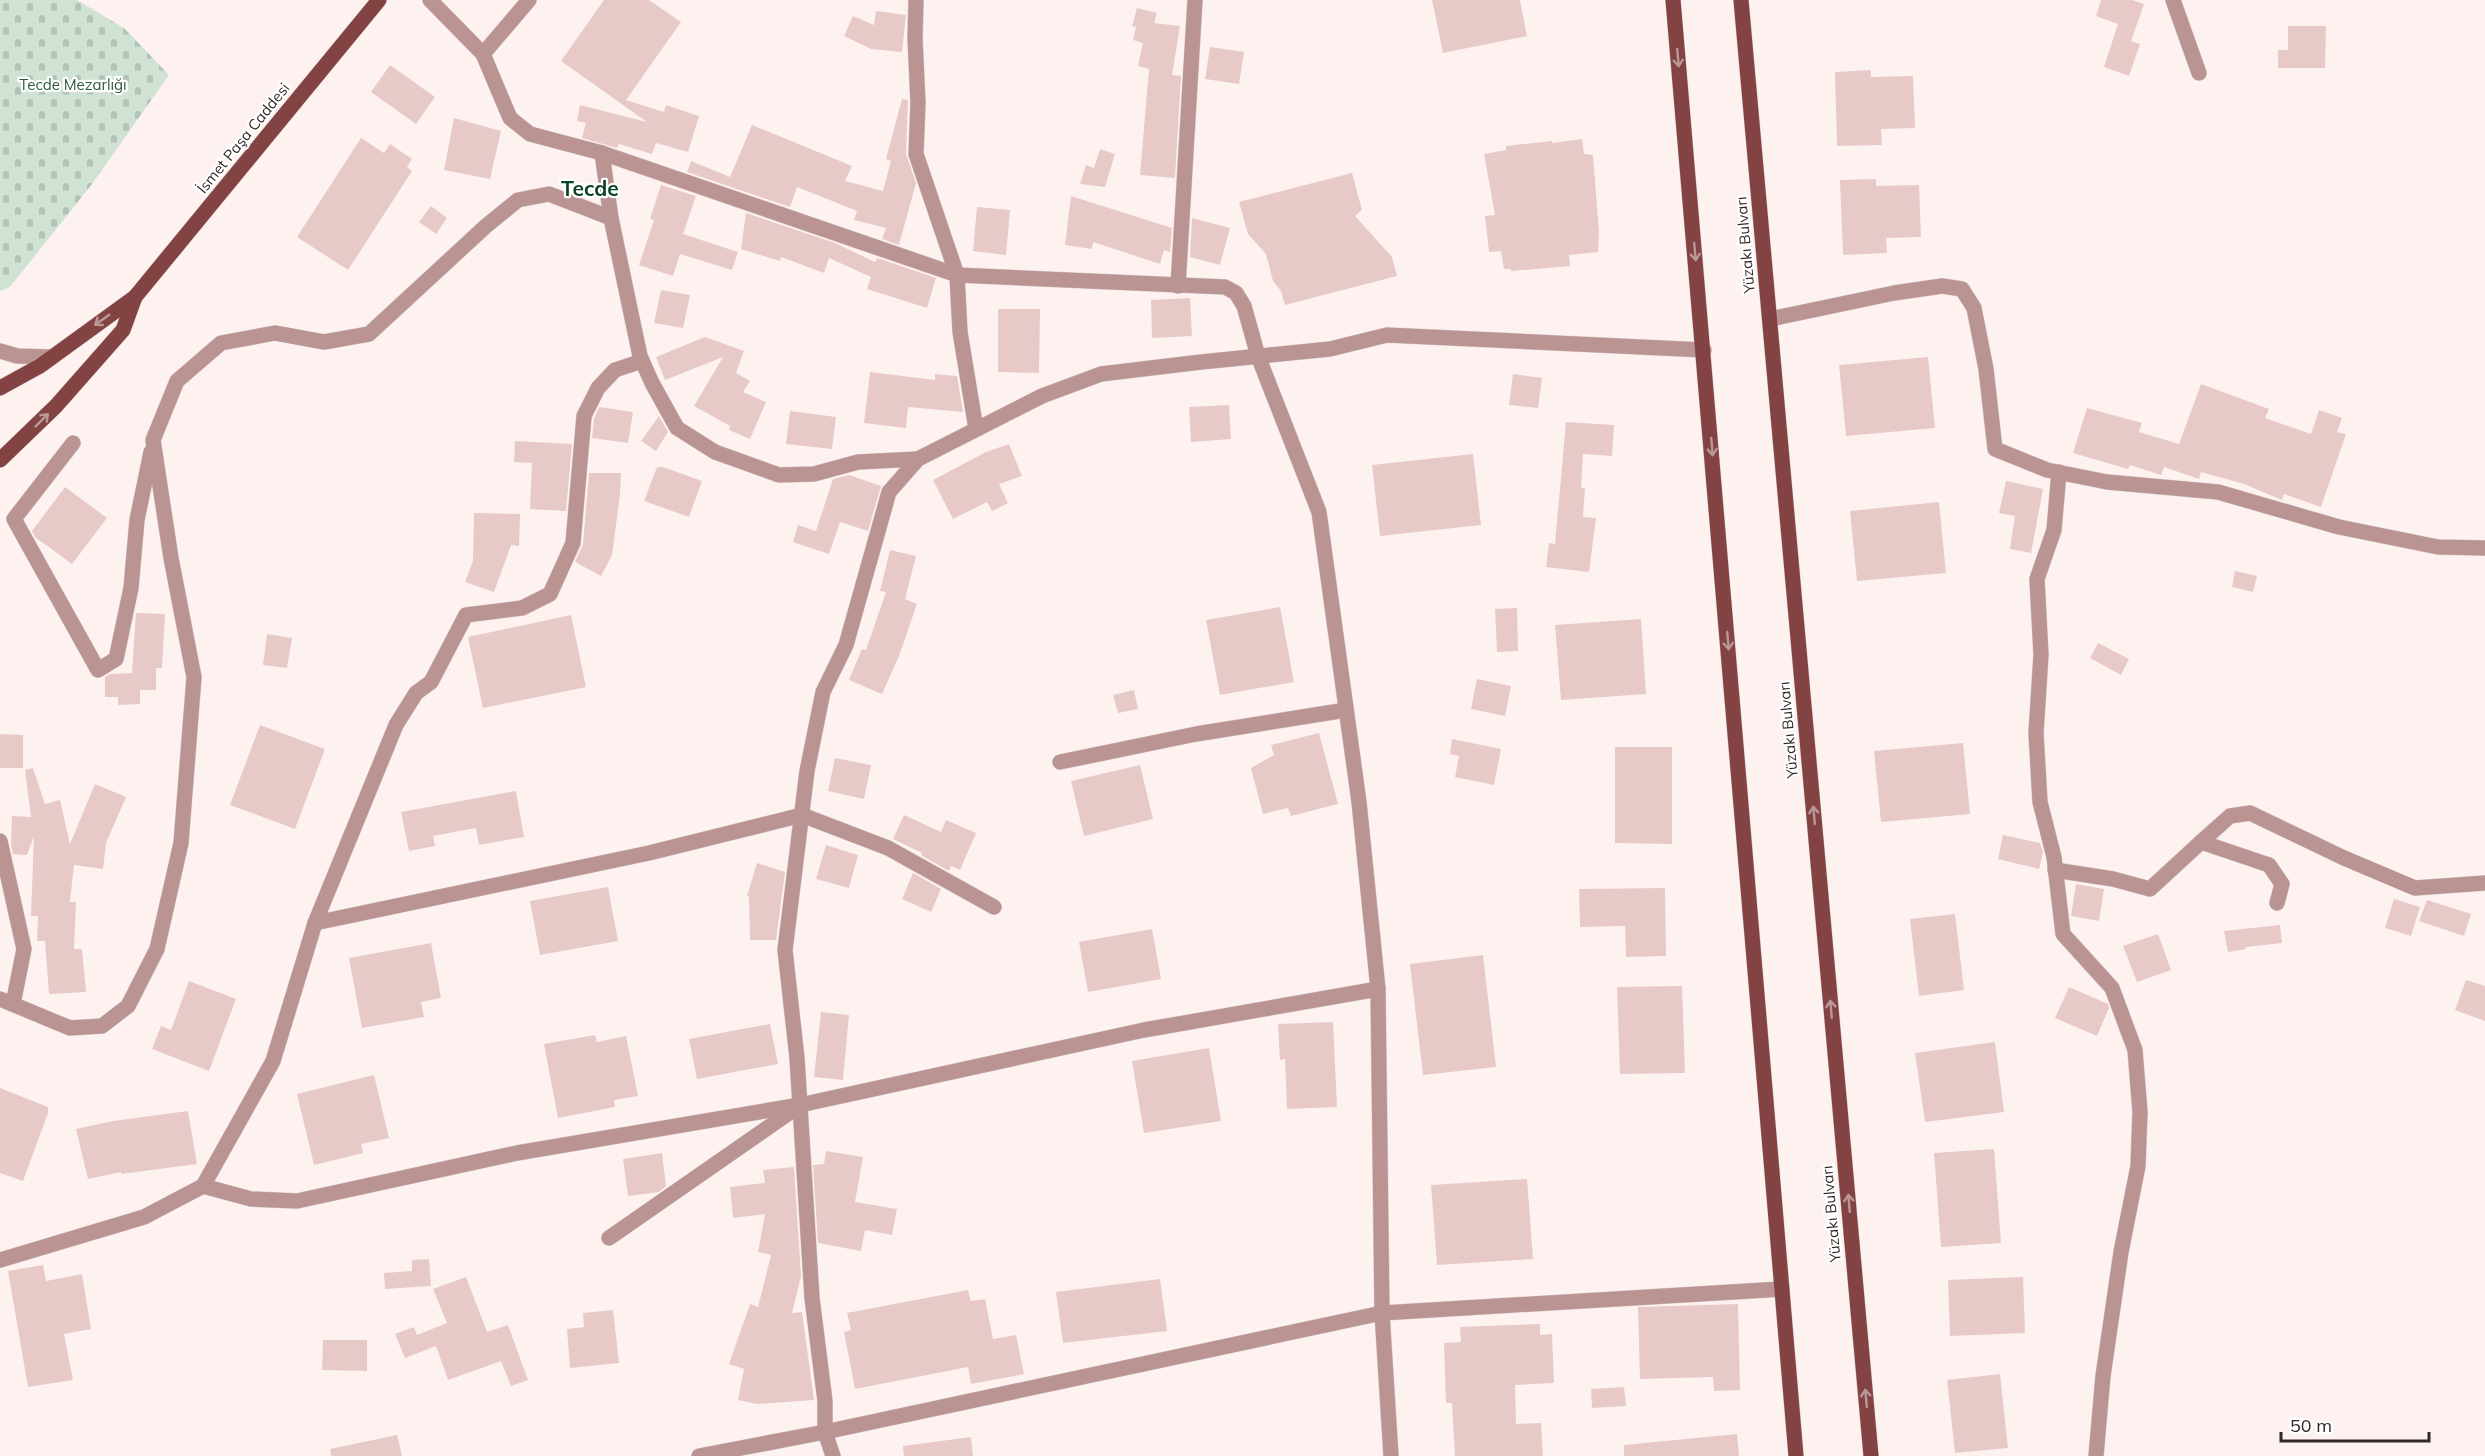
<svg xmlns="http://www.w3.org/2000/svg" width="2485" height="1456" viewBox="0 0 2485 1456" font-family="Mulish,sans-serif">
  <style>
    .cemetery { fill: url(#cemetery-stones) }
    .building { fill: #e7cac8 }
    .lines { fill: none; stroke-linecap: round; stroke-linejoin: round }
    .minor-casing { stroke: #d9cecd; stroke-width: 16 }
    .major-casing { stroke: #d9cecd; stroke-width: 16 }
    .minor { stroke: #ba9492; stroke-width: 15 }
    .major { stroke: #824342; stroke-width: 15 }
    .oneway { stroke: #ba9897 }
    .labels { text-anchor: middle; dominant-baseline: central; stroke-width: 4.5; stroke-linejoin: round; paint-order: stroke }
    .park-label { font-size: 15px; fill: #2a593b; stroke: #fff }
    .street-label { font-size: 15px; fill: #332828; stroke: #fff }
    .district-label { font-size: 21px; font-weight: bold; fill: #094323; stroke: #fff }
  </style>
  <defs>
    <pattern id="cemetery-stones" width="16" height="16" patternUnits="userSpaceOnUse" patternTransform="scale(1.5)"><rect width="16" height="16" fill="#cfe2d4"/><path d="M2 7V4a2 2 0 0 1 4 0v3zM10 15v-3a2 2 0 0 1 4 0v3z" fill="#b2c2b6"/></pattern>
  </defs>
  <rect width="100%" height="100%" fill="#fef2f1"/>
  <polygon class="cemetery" points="0,0 77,0 124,28 169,75 92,184 10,287 0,291"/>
  <g class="building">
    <polygon points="604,0 649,0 681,22 626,100 664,112 666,105 699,116 688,152 656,143 652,154 619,144 617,148 582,138 586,123 577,121 580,105 647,122 561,61"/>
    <polygon points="1432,0 1520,0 1527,36 1443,53"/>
    <polygon points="2101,0 2132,0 2144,4 2131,41 2140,44 2129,76 2104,67 2118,24 2096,16"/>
    <polygon points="1137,8 1157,13 1154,23 1180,26 1172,75 1181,76 1175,178 1140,175 1149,69 1138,66 1143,43 1133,40 1136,27 1132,26"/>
    <polygon points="876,11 906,15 902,52 871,49 844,36 853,16 874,25"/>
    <polygon points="2288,26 2326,26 2325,68 2278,68 2278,50 2288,50"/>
    <polygon points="1210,47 1244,52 1239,84 1205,79"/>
    <polygon points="390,65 435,97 416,124 371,92"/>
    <polygon points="1871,70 1871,77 1913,76 1915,128 1881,129 1882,145 1837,146 1835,72"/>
    <polygon points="902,99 908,100 906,154 916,183 899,245 882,239 886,228 854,220 857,211 797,187 790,207 687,172 691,161 730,177 752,125 852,166 845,181 883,191 891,161 886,159"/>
    <polygon points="454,118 501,131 490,179 444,170"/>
    <polygon points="361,138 384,153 390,144 412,159 407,167 412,171 348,270 297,237"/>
    <polygon points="1582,139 1584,154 1593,155 1599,233 1598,252 1569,255 1570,266 1511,271 1511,269 1504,269 1501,251 1489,252 1485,216 1495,215 1484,154 1506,150 1506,146 1552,141 1552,143"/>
    <polygon points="1100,149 1115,154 1105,187 1080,184 1086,165 1094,168"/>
    <polygon points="1352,173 1362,210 1355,216 1392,257 1397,276 1285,305 1281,291 1273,281 1266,254 1248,234 1239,202"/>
    <polygon points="1876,179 1876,186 1919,185 1921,237 1886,238 1887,253 1843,255 1840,180"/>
    <polygon points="661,185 696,196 683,234 738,252 732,270 680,254 673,276 639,265 654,220 650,219"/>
    <polygon points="1071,196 1172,228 1170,252 1164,250 1160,264 1093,242 1092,249 1065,245"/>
    <polygon points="431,206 447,218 436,234 419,222"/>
    <polygon points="977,207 1010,210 1006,255 973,251"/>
    <polygon points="746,213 835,243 875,262 877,258 936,278 927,308 867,289 871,277 829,258 824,273 781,257 780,261 741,249"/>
    <polygon points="1192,218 1230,228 1220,265 1190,257"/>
    <polygon points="661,290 690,295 683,328 654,323"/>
    <polygon points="1190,298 1192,336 1152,338 1151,300"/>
    <polygon points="998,309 1040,309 1039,373 998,372"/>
    <polygon points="705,337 744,351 736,373 750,381 743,392 766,402 750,439 729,430 730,426 694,406 723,357 665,380 656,357"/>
    <polygon points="1928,357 1935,428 1846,436 1839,365"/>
    <polygon points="870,372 935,380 935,374 957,376 963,412 908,407 906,428 864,423"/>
    <polygon points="1513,374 1542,378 1538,408 1509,405"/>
    <polygon points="2201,384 2269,409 2265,418 2311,434 2319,410 2342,418 2337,432 2346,434 2321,507 2284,494 2282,500 2244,484 2201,472 2199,479 2164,467 2161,475 2130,465 2128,469 2073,453 2087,408 2142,423 2139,432 2179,444"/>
    <polygon points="1229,405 1231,439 1191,442 1189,407"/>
    <polygon points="599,407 633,412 628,443 592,438 594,419"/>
    <polygon points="790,411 836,417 832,449 786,444"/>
    <polygon points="659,416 668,432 656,451 641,441"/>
    <polygon points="1566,422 1614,425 1612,456 1583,454 1581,488 1585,488 1583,517 1596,518 1589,572 1546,567 1549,543 1555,544"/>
    <polygon points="515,441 572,444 566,511 530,509 532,463 514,462"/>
    <polygon points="1009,444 1022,476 999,484 1008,503 992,511 987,502 953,519 933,480 986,452"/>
    <polygon points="1473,454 1481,525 1380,536 1372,465"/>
    <polygon points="657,467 663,467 702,481 689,517 644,501"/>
    <polygon points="589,473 621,473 620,495 612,555 601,576 575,562 583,544"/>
    <polygon points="849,475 881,486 868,531 840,522 829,554 793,542 798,525 816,531 833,479"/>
    <polygon points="2006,481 2043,489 2031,553 2010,549 2015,516 1999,513"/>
    <polygon points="65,487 107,518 72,564 35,537 32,531"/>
    <polygon points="1939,502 1946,573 1857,581 1850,511"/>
    <polygon points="474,513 520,514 519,546 511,545 494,592 465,582 473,561"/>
    <polygon points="890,550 916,556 905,599 917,604 899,656 882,694 849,680 862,649 866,650 886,592 880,591"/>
    <polygon points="2235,571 2257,576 2253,592 2232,587"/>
    <polygon points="1280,607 1294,682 1220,695 1206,620"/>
    <polygon points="1517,608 1518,651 1497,652 1495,609"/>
    <polygon points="136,613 165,614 162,668 156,668 156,690 140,690 140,704 118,705 118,697 105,697 105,677 111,674 132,673"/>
    <polygon points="571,615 586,687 483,708 468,637"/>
    <polygon points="1641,619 1646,694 1561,700 1555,625"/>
    <polygon points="267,634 292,638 287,668 263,665"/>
    <polygon points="2098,643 2129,659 2121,675 2090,658"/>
    <polygon points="1477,679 1511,686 1505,716 1471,709"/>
    <polygon points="1134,690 1138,709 1118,713 1113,695"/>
    <polygon points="260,725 325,749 295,829 230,805"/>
    <polygon points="1319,733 1338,804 1291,816 1288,808 1263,814 1251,768 1274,755 1271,745"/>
    <polygon points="0,734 23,735 23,768 0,768"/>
    <polygon points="1452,739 1501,749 1494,785 1455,777 1459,756 1450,754"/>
    <polygon points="1963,743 1970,814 1881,822 1874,751"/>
    <polygon points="1615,747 1672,747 1672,844 1615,843"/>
    <polygon points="835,758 871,765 864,799 828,791"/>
    <polygon points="1140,765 1153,819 1084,836 1071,781"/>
    <polygon points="33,768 45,804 60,800 70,844 95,784 126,797 106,843 103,869 74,865 70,902 76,902 74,949 82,949 86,992 49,994 45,941 37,941 38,916 31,916 34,836 27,855 13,854 11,845 12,816 31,817 25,770"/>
    <polygon points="516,791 524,837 479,845 476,828 433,836 435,846 409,851 401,812"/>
    <polygon points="904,815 941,832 946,820 976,833 960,870 951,866 949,871 921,855 922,853 893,839"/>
    <polygon points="2003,835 2040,843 2043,852 2039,869 1998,859"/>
    <polygon points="826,845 858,855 849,888 816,879"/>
    <polygon points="757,863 785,872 776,940 750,940 749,896 747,896"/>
    <polygon points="913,873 941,889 931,912 902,899"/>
    <polygon points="2076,884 2104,889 2099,921 2071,916"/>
    <polygon points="608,887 618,941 540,955 530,901"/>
    <polygon points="1665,888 1666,956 1626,957 1625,926 1580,927 1579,889"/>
    <polygon points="2394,899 2420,907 2411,936 2385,928"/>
    <polygon points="2427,900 2471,914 2464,936 2419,921"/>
    <polygon points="1955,914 1964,990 1919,996 1910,919"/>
    <polygon points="2280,925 2282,943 2246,947 2246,949 2228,952 2224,931"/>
    <polygon points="1152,929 1161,979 1088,992 1079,942"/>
    <polygon points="2158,934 2171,970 2137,982 2123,946"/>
    <polygon points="431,943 441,998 421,1002 424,1017 362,1028 349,958"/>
    <polygon points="1483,955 1496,1067 1423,1075 1410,964"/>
    <polygon points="2466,980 2485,986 2485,1021 2455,1010"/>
    <polygon points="189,981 236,999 209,1071 152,1049 161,1026 171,1030"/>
    <polygon points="1682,986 1685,1073 1620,1074 1617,987"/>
    <polygon points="2069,987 2108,1004 2109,1008 2097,1036 2055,1018"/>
    <polygon points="821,1012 849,1015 843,1080 814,1077"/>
    <polygon points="1333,1022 1337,1107 1287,1109 1285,1059 1280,1060 1278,1024"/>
    <polygon points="770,1024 778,1064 697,1079 689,1039"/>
    <polygon points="595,1035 597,1042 626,1036 638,1096 614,1100 615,1107 558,1118 544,1044"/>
    <polygon points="1995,1042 2004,1112 1925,1122 1915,1053"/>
    <polygon points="1209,1048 1221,1121 1144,1133 1132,1061"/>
    <polygon points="374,1075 389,1138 361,1144 363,1153 314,1165 297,1094"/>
    <polygon points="0,1088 48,1107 48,1113 23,1181 0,1173"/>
    <polygon points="188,1111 197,1164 121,1174 121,1172 88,1179 76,1129 113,1121"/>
    <polygon points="1994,1149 2001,1243 1941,1247 1934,1153"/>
    <polygon points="826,1151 863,1157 855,1202 897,1209 892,1235 865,1230 861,1251 818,1243 813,1165 824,1164"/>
    <polygon points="662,1153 666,1186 659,1192 628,1196 623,1159"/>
    <polygon points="794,1167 801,1276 792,1313 802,1312 814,1400 757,1404 738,1400 744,1369 729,1364 750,1304 758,1307 771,1255 758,1252 765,1214 733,1218 730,1187 765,1183 763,1170"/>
    <polygon points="1527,1179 1533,1259 1437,1265 1431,1185"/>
    <polygon points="429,1259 431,1286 385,1289 384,1273 412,1271 412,1260"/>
    <polygon points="43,1265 46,1281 82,1274 91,1329 64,1334 73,1380 28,1387 8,1271"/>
    <polygon points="466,1277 487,1332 508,1325 528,1380 511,1386 501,1361 448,1380 436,1346 405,1358 395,1334 414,1327 417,1335 447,1323 433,1289"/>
    <polygon points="2023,1277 2025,1333 1950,1336 1948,1280"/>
    <polygon points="1160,1279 1167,1331 1063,1343 1056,1292"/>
    <polygon points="968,1290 971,1301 985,1299 993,1339 1016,1335 1024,1374 971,1384 968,1367 855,1389 844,1332 851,1330 847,1313"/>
    <polygon points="1738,1304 1740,1390 1714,1391 1713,1377 1640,1379 1638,1307"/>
    <polygon points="613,1310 619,1363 570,1368 567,1329 584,1327 583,1313"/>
    <polygon points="1540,1324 1540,1335 1552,1334 1554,1383 1515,1385 1516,1424 1541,1423 1543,1456 1455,1456 1452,1403 1446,1403 1444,1343 1461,1342 1460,1327"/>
    <polygon points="323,1340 367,1340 367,1371 322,1370"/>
    <polygon points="2000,1374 2008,1448 1955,1453 1947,1380"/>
    <polygon points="1624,1387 1626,1406 1592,1408 1591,1389"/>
    <polygon points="1737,1434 1739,1456 1624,1456 1624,1445"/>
    <polygon points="397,1435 402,1456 331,1456 330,1449"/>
    <polygon points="971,1437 973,1456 904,1456 903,1446"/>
  </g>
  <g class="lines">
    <g class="minor-casing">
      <g id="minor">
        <polyline points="430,0 483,54 510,118 530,134 602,153 957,275 1225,287 1236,293 1244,306 1258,356 1319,512 1359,802 1378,989 1382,1313 1391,1456"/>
        <polyline points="916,0 915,38 918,103 916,154 957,275 960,332 976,429"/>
        <polyline points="2173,0 2199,73"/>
        <polyline points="483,54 529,0"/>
        <polyline points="602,153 611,218 640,356 652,383 677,428 715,452 779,475 814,474 858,462 918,459"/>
        <polyline points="1178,286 1195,0"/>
        <polyline points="1770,319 1894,293 1942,286 1962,289 1974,308 1986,369 1995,449 2047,470 2107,482 2218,492 2339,527 2438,547 2485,548"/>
        <polyline points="0,351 17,356 52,357"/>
        <polyline points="73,443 14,519 98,670 116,659 131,588 137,520 151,452"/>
        <polyline points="2059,472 2054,530 2037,579 2041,655 2036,733 2040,802 2054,857 2063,934 2112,988 2135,1050 2140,1112 2138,1166 2121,1252 2103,1376 2096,1456"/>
        <polyline points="1060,762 1196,734 1346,710"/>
        <polyline points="0,841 24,949 13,1004"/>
        <polyline points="2201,842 2230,816 2250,813 2344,858 2415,888 2485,883"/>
        <polyline points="2055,870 2113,879 2150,889 2201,842 2269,865 2282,884 2277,903"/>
        <polyline points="315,923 649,853 802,815 888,848 994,907"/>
        <polyline points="0,999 70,1028 102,1026 128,1006 157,949 181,843 194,677 171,558 153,440 177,381 221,343 275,333 324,342 369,334 486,226 518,200 549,194 611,218"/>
        <polyline points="203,1186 251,1199 297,1201 517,1153 800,1105 1144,1030 1378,989"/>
        <polyline points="609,1238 796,1108"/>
        <polyline points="0,1260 144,1217 203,1186 273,1061 315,923 396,725 416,693 431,682 466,615 522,608 550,594 573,543 584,416 598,388 615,370 642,361"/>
        <polyline points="699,1456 825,1432 1382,1313 1782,1289"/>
        <polyline points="833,1456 825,1432 825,1401 812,1298 797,1058 785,950 807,771 823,692 846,645 889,492 918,459 1042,396 1101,374 1201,362 1330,349 1387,335 1704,350"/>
      </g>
    </g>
    <g class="major-casing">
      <g id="major">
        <polyline points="1673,0 1796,1456"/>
        <polyline points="1741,0 1871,1456"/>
        <polyline points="135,297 379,0"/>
        <polyline points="0,388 40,366 135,297 123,330 56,406 0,460"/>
      </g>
    </g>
    <use href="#minor" class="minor"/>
    <use href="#major" class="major"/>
  </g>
  <defs><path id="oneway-shaft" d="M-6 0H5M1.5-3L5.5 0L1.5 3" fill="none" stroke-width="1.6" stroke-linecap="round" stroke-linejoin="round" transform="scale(1.5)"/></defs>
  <g class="oneway">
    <use href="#oneway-shaft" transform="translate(1678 58) rotate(85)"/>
    <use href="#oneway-shaft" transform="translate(1695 252) rotate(85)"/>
    <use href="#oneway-shaft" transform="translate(102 320) rotate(145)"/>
    <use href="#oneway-shaft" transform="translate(42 420) rotate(-45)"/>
    <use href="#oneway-shaft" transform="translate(1712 447) rotate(85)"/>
    <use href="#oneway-shaft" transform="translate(1728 641) rotate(85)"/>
    <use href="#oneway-shaft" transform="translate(1814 815) rotate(-95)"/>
    <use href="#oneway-shaft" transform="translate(1831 1009) rotate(-95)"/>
    <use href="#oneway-shaft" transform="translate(1849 1203) rotate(-95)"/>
    <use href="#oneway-shaft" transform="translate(1866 1398) rotate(-95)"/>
  </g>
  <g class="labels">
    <g class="park-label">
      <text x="73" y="84">Tecde Mezarlığı</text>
    </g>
    <g class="street-label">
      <text transform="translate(243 138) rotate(-51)">İsmet Paşa Caddesi</text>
      <text transform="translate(1745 245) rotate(-95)">Yüzakı Bulvarı</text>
      <text transform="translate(1788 730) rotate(-95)">Yüzakı Bulvarı</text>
      <text transform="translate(1831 1214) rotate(-95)">Yüzakı Bulvarı</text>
    </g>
    <g class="district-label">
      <text x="590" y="188">Tecde</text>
    </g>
  </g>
  <path d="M2281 1432v9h148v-9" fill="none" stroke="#332828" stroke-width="3"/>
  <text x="2290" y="1432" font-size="18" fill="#332828" stroke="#ffffff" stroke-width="4.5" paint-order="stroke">50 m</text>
</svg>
